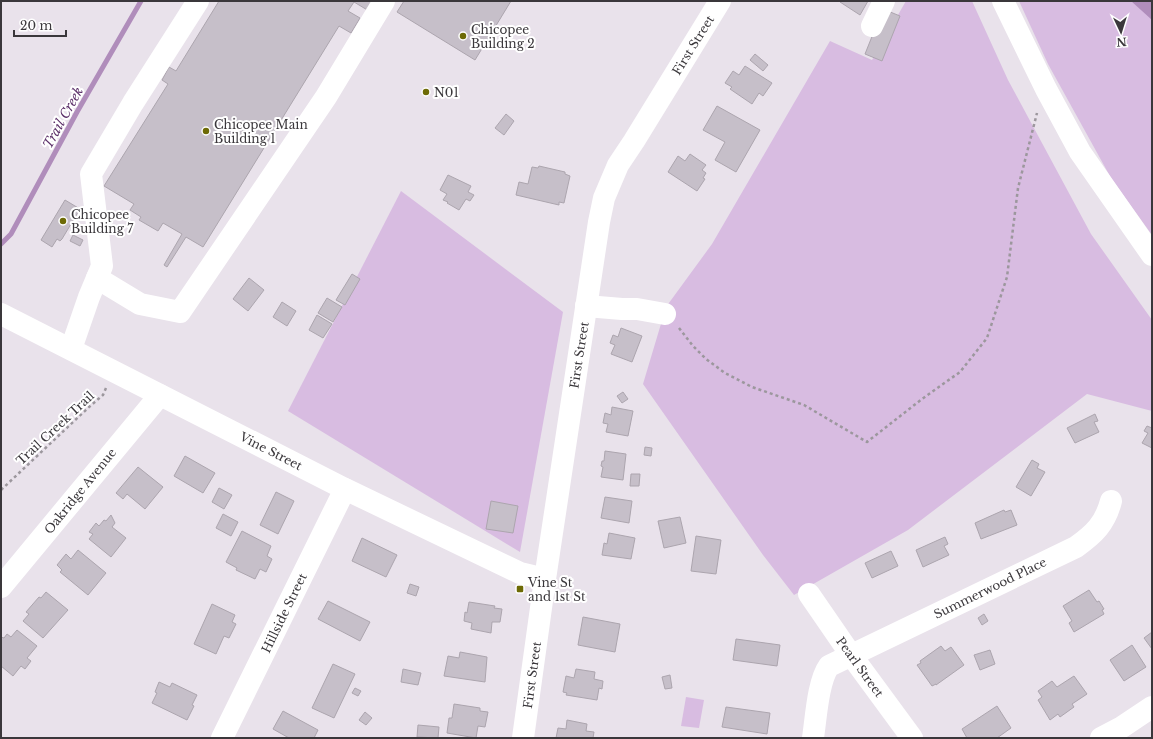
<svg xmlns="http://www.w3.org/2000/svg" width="1153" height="739" viewBox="0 0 1153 739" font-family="'Libre Baskerville',serif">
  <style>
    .green { fill: #d8bce1 }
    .water { fill: #b08dbb }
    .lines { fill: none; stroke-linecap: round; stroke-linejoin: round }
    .stream { stroke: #b08dbb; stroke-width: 5 }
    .building { fill: #c6bfc9; stroke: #aca5ae }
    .path { stroke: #9c979d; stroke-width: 2.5; stroke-dasharray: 3 3; stroke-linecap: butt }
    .minor { stroke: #fff; stroke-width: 22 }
    .poi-dot { fill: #6d6a05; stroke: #fff; stroke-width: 1.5 }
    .labels { text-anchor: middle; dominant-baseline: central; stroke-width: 4; stroke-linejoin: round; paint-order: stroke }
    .poi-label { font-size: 12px; fill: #3a373b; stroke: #fff; text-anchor: start }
    .street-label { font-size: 12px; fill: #3a373b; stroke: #fff }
    .water-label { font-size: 13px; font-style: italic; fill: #5c3069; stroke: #fff }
  </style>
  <rect width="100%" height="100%" fill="#e9e2eb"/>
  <g class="green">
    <polygon points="906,1 972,1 1008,80 1091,234 1152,320 1152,411 1087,394 908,530 794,595 763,555 643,384 666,307 712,244 830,41 872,60"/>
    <polygon points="1019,1 1152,1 1152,235 1111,178 1048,64"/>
    <polygon points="401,191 563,312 520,552 288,411"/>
    <polygon points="686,697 704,700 699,728 681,726"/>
  </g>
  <polygon class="water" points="1131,1 1152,1 1152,20"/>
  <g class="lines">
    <polyline class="stream" points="1,244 11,234 77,112 141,1"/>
  </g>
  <g class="building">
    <polygon points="219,1 375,1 369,11 354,2 348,11 360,18 351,33 339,26 203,247 186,237 167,267 164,265 182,234 163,223 158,231 139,220 141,217 130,210 134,204 104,186 168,84 162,80 169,67 176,71"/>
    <polygon points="404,1 511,1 475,60 397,12"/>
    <polygon points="840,1 868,1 860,15 840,2"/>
    <polygon points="883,9 900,16 882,61 865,54"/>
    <polygon points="755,54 768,65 763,71 750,60"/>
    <polygon points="745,66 772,83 763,96 759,93 752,104 730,89 732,87 725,83 733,71 739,75"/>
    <polygon points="717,106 760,130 736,172 715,160 725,142 703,130"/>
    <polygon points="506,114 514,121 504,135 495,128"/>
    <polygon points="690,154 706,165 702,170 706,173 703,178 705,179 697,191 668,172 678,156 685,161"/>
    <polygon points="539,166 565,172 565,174 570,176 564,203 559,202 559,205 516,195 519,182 528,184 532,167 538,168"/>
    <polygon points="448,175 471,186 468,192 474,195 470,201 466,199 459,210 447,203 448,202 443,200 447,194 440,190"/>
    <polygon points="65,200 80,209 62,239 60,241 57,239 52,247 41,240"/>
    <polygon points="73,235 83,240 80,246 70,241"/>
    <polygon points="352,274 360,279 345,305 336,300"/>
    <polygon points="249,278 264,290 248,311 233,299"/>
    <polygon points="327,298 342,307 333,322 318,313"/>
    <polygon points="282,302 296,311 287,326 273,317"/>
    <polygon points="317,315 332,324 323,338 309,330"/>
    <polygon points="621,328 642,336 632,362 611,354 615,345 610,343 613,335 618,337"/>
    <polygon points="623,392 628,399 622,403 617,396"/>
    <polygon points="612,407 633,411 628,436 606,432 608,424 603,423 605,413 611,415"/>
    <polygon points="1095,414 1098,421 1094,422 1099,432 1075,443 1067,428"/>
    <polygon points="1147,426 1152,428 1152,448 1142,443 1148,433 1144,431"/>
    <polygon points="645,447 652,448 651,456 644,455"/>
    <polygon points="605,451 626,454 623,480 601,477 603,467 601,466 602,461 604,461"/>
    <polygon points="185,456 215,473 203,493 174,476"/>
    <polygon points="1032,460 1039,464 1037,468 1045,472 1031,496 1016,487"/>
    <polygon points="138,467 163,487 145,509 127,494 123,499 116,493"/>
    <polygon points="631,474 640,474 639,486 630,486"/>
    <polygon points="219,488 232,495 224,509 212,502"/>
    <polygon points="276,492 294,501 278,534 260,525"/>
    <polygon points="605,497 632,501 629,523 601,518"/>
    <polygon points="491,501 518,506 513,533 486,529"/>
    <polygon points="1004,510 1005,512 1011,510 1017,525 981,539 975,523"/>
    <polygon points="223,514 238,522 231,536 216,528"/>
    <polygon points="111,515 115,523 112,527 126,538 111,557 89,539 93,534 89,532 96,523 99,526 104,520 106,521"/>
    <polygon points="680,517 686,543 664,548 658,521"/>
    <polygon points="242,531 271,546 267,556 272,559 266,572 260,569 255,579 236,570 237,568 226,562"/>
    <polygon points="609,533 635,538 631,559 602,555 604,543 607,544"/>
    <polygon points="696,536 721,540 716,574 691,571"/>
    <polygon points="945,537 948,544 944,546 949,555 923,567 916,550"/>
    <polygon points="362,538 397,555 386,577 352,561"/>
    <polygon points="78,550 106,573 88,595 60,572 62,570 57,565 66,554 71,559"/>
    <polygon points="891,551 898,566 872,578 865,563"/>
    <polygon points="410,584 419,587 416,596 407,593"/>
    <polygon points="1089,590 1097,602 1099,601 1104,609 1102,610 1104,614 1074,632 1069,623 1072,621 1063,606"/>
    <polygon points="46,592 68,610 43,638 23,621 29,614 26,612 39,597 41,598"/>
    <polygon points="328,601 370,622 360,641 318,619"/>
    <polygon points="469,602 495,606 494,608 502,609 500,622 492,622 491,633 471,629 472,623 464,621 465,612 467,613"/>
    <polygon points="212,604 235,615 232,622 236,624 229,638 224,636 216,654 194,644"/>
    <polygon points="984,614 988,621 982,625 978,618"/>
    <polygon points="583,617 620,624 615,652 578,645"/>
    <polygon points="17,630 37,646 27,658 31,661 25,669 21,666 13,676 1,666 1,637 4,638 7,634 11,637"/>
    <polygon points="1152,632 1152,649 1144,638"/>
    <polygon points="736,639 780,645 777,666 733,660"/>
    <polygon points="1132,645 1146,667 1124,681 1110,660"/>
    <polygon points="941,646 945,651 951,647 964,665 936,685 936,684 932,686 917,665 921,663 920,661"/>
    <polygon points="990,650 995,664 980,670 974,655"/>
    <polygon points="460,652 487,657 485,682 444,676 448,656 459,658"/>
    <polygon points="333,664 355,674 334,718 312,708"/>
    <polygon points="403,669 421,673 418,685 401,682"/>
    <polygon points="576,669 595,672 594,679 603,681 602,689 599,688 597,700 566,695 567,693 563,692 566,676 574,678"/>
    <polygon points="670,675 672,688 665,689 662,677"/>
    <polygon points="1074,676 1087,694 1072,704 1074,707 1060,717 1058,714 1050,720 1038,700 1042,697 1038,691 1052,681 1057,687"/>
    <polygon points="159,682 170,687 172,683 197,695 192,705 194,706 187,720 152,703 157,693 155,692"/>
    <polygon points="355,688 361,691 358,696 352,693"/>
    <polygon points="454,704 480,708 480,711 488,712 485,727 478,726 476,738 447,733 449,718 452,718"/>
    <polygon points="997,706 1011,728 997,738 967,738 962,729"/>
    <polygon points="726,707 770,713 767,734 722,727"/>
    <polygon points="283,711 318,730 314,738 289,738 273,729"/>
    <polygon points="365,712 372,718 366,725 359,720"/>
    <polygon points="567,720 587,724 586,731 594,732 593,738 556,738 558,728 566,729"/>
    <polygon points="418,725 439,727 438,738 417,737"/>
  </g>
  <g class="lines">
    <g class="path">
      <polyline points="679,328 693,346 706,359 725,373 752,387 804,405 867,442 922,399 960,372 987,338 1007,277 1018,188 1037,113"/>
      <polyline points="1,490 89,407 103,395 106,388"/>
    </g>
    <g class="minor">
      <polyline points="1003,1 1046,89 1080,152 1152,255"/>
      <polyline points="872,26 884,1"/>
      <polyline points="97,278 140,304 180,312 326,97 384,1"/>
      <polyline points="586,306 622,309 637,309 665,314"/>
      <polyline points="1,314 345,489 520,573 545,579"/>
      <polyline points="71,349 89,297 102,266 91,174 133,103 198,1"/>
      <polyline points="1,587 160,395"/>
      <polyline points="809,594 851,655 912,738"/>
      <polyline points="222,738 345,489"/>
      <polyline points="523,738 545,579 599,222 604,198 618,165 634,141 720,1"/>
      <path d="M813,738C816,718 818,681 829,666L1076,547C1094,534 1105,524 1111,501"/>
      <polyline points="1101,738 1122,727 1152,707"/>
    </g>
  </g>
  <g class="poi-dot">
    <circle cx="463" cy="36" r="4"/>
    <circle cx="426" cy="92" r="4"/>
    <circle cx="206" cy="131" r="4"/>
    <circle cx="63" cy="221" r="4"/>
    <rect x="516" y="585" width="8" height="8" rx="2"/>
  </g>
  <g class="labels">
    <g class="poi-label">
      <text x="471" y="29">Chicopee<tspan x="471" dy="14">Building 2</tspan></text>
      <text x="434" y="92">N01</text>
      <text x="214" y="124">Chicopee Main<tspan x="214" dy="14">Building 1</tspan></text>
      <text x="71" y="214">Chicopee<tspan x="71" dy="14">Building 7</tspan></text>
      <text x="528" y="582">Vine St<tspan x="528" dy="14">and 1st St</tspan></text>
    </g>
    <g class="street-label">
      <text transform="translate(693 45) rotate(-58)">First Street</text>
      <text transform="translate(579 355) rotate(-81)">First Street</text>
      <text transform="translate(55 428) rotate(-43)">Trail Creek Trail</text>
      <text transform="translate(271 451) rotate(27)">Vine Street</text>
      <text transform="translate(80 491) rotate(-51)">Oakridge Avenue</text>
      <text transform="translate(990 588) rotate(-26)">Summerwood Place</text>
      <text transform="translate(284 613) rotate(-64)">Hillside Street</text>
      <text transform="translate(860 667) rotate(54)">Pearl Street</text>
      <text transform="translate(532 675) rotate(-82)">First Street</text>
    </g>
    <g class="water-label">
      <text transform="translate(63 118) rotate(-61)">Trail Creek</text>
    </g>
  </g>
  <rect width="1153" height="739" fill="none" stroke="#3a373b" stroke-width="4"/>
  <g transform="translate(1121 32) rotate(176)" stroke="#ffffff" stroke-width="3" paint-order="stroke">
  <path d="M0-3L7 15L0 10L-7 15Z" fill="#3a373b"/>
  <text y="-6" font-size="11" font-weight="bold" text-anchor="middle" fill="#3a373b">N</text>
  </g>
  <path d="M14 30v6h52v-6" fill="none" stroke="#3a373b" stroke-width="2"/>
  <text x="20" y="30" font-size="12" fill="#3a373b" stroke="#ffffff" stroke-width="3" paint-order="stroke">20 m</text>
</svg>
